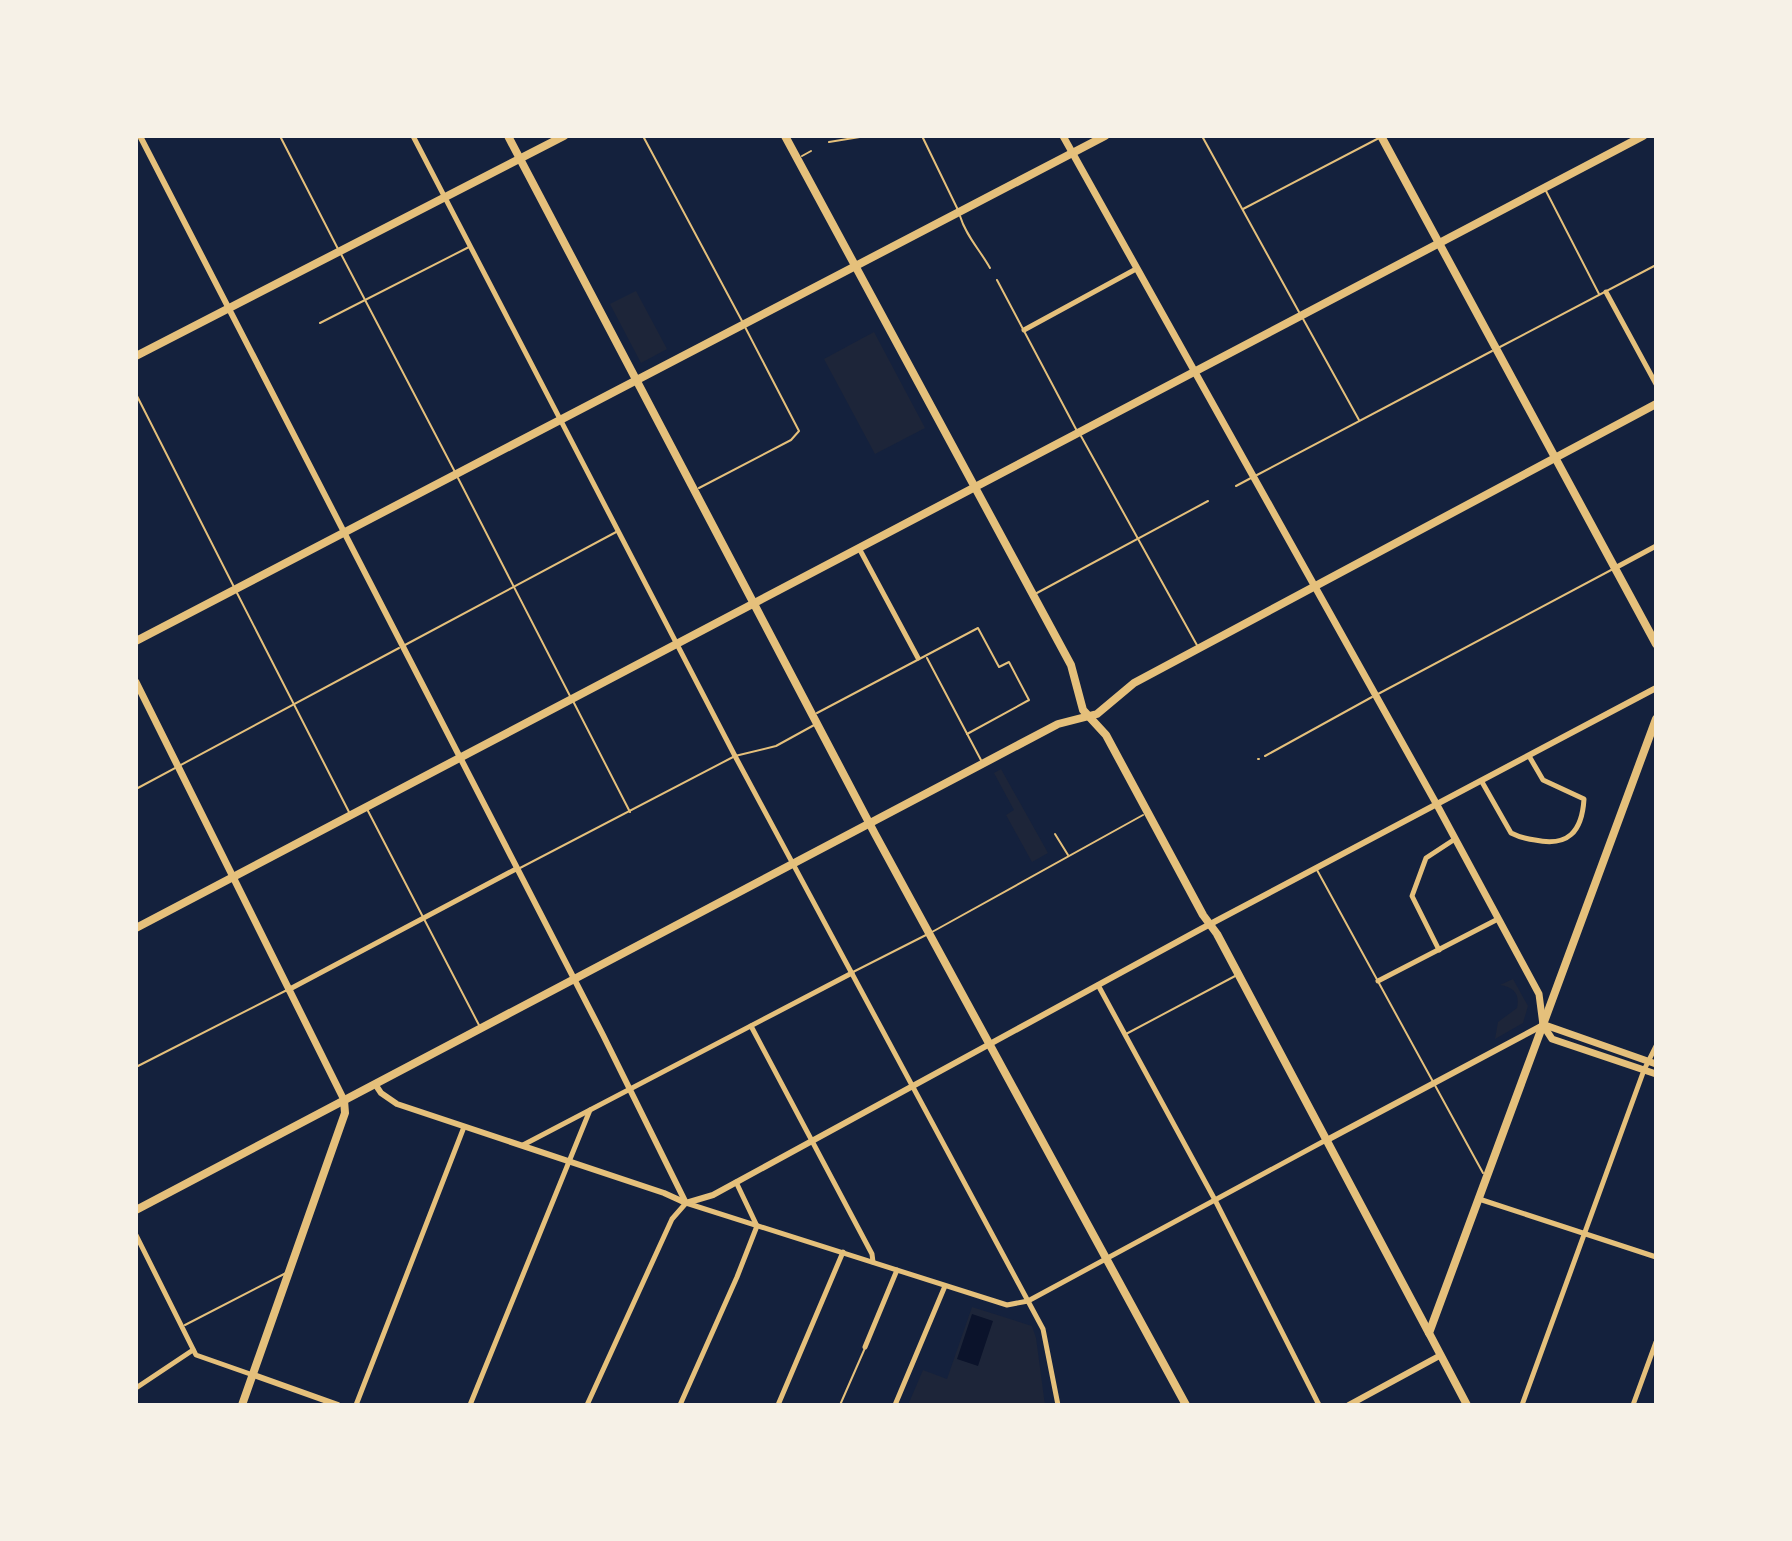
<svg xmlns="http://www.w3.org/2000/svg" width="1792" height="1541" viewBox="0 0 1792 1541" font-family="Ubuntu,sans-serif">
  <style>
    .green { fill: #1d2539 }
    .water { fill: #0b132b }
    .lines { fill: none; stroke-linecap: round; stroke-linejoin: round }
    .service { stroke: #e5c07b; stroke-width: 2 }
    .minor { stroke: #e5c07b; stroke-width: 5 }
    .tertiary { stroke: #e5c07b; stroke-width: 6 }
    .secondary { stroke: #e5c07b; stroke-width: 7 }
    .primary { stroke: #e5c07b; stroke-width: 8 }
    .trunk { stroke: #e5c07b; stroke-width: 8 }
  </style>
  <rect width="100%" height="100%" fill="#14213d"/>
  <g class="green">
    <polygon points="636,291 667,349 641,363 610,304"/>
    <polygon points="874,332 925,428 875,454 824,359"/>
    <polygon points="1001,769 1048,853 1032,862 1006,815 1014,810 994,773"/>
    <path d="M1513,979L1528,1006L1523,1023L1495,1039L1498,1022L1517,1008C1520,994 1514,987 1500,985Z"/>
    <polygon points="972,1307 1032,1326 1036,1338 1045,1405 908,1405 923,1370 947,1379"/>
  </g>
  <polygon class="water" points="972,1314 993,1321 978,1366 957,1359"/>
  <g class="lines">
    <g class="service">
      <polyline points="280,136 338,249"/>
      <polyline points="643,136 742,321"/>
      <polyline points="922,136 958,210"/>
      <polyline points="1202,136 1299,312"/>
      <polyline points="829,142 866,136"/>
      <polyline points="802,156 811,151"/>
      <polyline points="1545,189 1599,294"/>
      <polyline points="1243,209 1379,138"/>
      <path d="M960,216C966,236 980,250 990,268"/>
      <polyline points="341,254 455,472"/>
      <polyline points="997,280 1077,431"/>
      <polyline points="1302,317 1359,420"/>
      <polyline points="320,323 469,247"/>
      <polyline points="1498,348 1656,265"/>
      <polyline points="136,394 234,587"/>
      <polyline points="1081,436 1198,647"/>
      <polyline points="1257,475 1492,351"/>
      <polyline points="458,478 570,696"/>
      <polyline points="1236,486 1251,478"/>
      <polyline points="699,488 791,440 799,431 745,327"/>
      <polyline points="237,593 349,812"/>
      <polyline points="1035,594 1208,501"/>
      <polyline points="405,645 618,531"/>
      <polyline points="927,658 982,762"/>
      <polyline points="1378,694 1613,569"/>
      <polyline points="573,701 630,812"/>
      <polyline points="817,713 978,628 999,667 1009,662 1029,700 967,734"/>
      <polyline points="1265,756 1372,697"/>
      <polyline points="1258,759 1259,759"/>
      <polyline points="136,789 399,648"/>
      <polyline points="367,809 480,1027"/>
      <polyline points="1055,834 1068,855"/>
      <polyline points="520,868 735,756 776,746 816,724"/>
      <polyline points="1317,870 1483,1173"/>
      <polyline points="932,932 1143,815"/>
      <polyline points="853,972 926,935"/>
      <polyline points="1126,1034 1237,975"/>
      <polyline points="136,1067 287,990"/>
      <polyline points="185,1325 286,1273"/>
      <polyline points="840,1405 865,1348"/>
    </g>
    <g class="minor">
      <polyline points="413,136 735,756 1043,1329 1058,1405"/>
      <polyline points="1606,292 1656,384"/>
      <polyline points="1024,330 1136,269"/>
      <polyline points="860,550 918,658"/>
      <polyline points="1615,568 1656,546"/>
      <path d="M1482,782L1511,833C1519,837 1526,839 1535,840C1568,847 1582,832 1584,799L1543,780L1529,756"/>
      <polyline points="1439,950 1412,896 1426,858 1455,839"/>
      <polyline points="1378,981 1498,919"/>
      <polyline points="1098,985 1215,1200 1319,1405"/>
      <polyline points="288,990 516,869"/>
      <polyline points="751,1026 872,1254 873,1262"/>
      <polyline points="523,1145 852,973"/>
      <polyline points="1479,1199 1656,1257"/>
      <polyline points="136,1235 196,1355 253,1375"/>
      <polyline points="865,1347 897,1270"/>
      <polyline points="136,1388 193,1350"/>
      <polyline points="356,1405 464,1127"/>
      <polyline points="470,1405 590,1110"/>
      <polyline points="587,1405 672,1219 686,1203 1007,1305 1028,1301 1326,1140"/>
      <polyline points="680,1405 737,1277 757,1226 736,1182"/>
      <polyline points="778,1405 843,1252"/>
      <polyline points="895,1405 945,1286"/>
      <polyline points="1522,1405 1644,1070 1656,1046"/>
      <polyline points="1633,1405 1656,1342"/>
    </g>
    <g class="tertiary">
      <polyline points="140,136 603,1035 686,1203"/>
      <polyline points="375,1084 381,1093 397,1104 664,1193 686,1203"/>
      <polyline points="1327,1140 1543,1025"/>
      <polyline points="686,1203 713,1195 1199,930 1656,688"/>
      <polyline points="254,1375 338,1405"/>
      <polyline points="1349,1405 1441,1355"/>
    </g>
    <g class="secondary">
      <polyline points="1063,136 1437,805 1539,994 1543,1025 1552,1039 1656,1074"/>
      <polyline points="136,682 344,1100"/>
      <polyline points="1545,1025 1656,1064"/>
    </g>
    <g class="primary">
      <polyline points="785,136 1071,665 1083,710 1106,735 1203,915 1217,934 1429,1333"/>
      <polyline points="136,356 564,136"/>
      <polyline points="136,641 1105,136"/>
      <polyline points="136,928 1643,136"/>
      <polyline points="136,1210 1058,724 1097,714 1134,683 1656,404"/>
      <polyline points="242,1405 345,1113 344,1100"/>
    </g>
    <g class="trunk">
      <polyline points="508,136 875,834 1186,1405"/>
      <polyline points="1381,136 1656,644"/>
      <polyline points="1467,1405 1429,1333 1656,719"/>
    </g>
  </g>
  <rect width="1792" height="1541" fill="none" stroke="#f6f1e7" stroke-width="276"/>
</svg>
